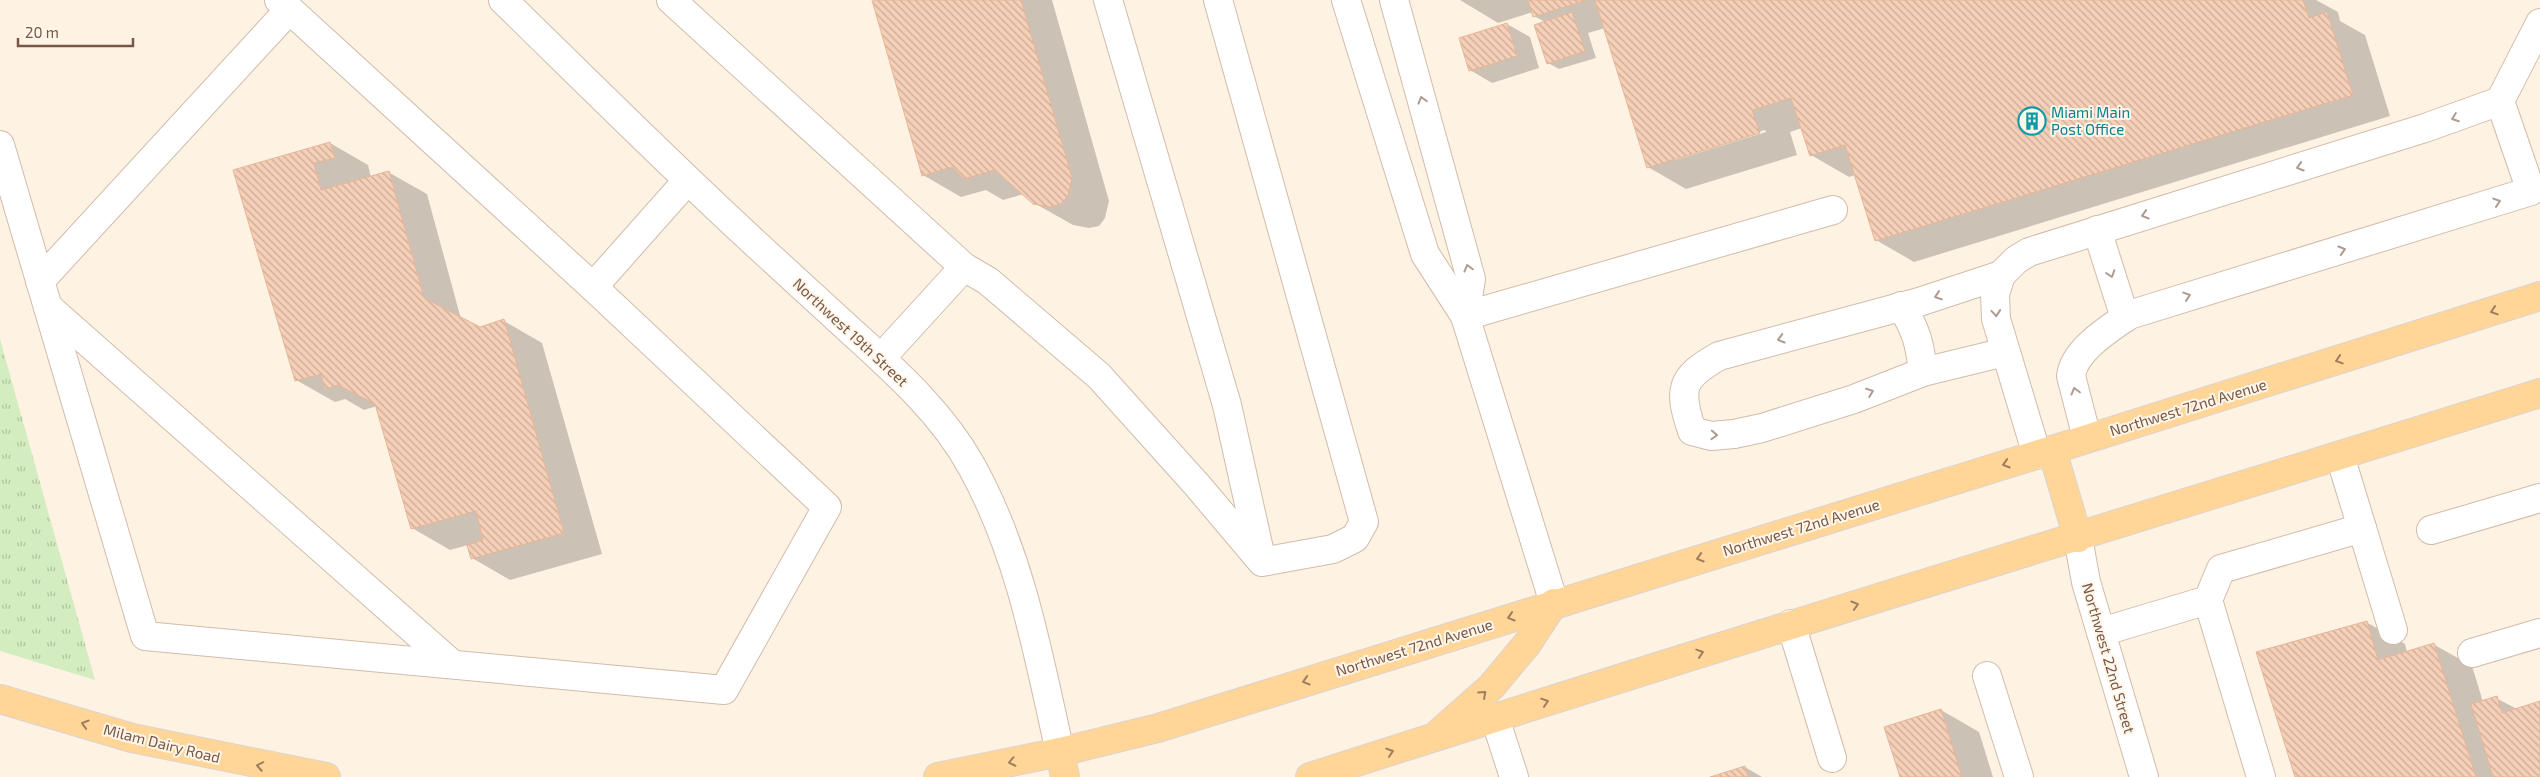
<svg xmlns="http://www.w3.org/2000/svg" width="2540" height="777" viewBox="0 0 2540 777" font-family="'Exo 2',sans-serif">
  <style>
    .grass { fill: url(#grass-tufts) }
    .shadow { fill: #0003; fill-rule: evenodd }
    .building { fill: url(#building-back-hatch); stroke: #e9b597 }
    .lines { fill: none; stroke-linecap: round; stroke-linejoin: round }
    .minor-casing { stroke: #d2bbab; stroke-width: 30 }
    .major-casing { stroke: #dcd3cf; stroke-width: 30 }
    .minor { stroke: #fff; stroke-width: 28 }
    .major { stroke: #ffd698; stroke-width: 28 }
    .oneway { stroke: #ae9a91 }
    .oneway2 { stroke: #a07d5f }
    .labels { text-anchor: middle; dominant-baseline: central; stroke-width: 4; stroke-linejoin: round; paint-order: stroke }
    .culture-label { font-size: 15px; fill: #0d838f; stroke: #fff6ea; text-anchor: start }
    .street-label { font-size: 15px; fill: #785747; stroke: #fff6ea }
  </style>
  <defs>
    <pattern id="grass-tufts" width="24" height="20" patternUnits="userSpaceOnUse" patternTransform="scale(1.25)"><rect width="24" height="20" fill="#d3edc0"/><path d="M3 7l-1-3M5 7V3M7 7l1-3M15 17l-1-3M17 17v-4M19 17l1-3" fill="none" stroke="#b0c39e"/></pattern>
    <pattern id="building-back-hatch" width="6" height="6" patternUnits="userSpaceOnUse" patternTransform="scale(1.25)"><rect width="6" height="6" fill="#f5cfb8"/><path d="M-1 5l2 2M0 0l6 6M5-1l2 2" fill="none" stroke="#cbab97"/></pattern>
  </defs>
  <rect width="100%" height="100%" fill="#fef3e3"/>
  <polygon class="grass" points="0,339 95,680 0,651"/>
  <g class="shadow">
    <polygon points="873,0 1052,0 1109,201 1105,218 1099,226 1089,228 1073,225 1034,203 1024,194 1003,200 986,190 961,197 923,175"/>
    <path d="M1460,0H2316L2338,12L2340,21L2365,35L2390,116L1914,262L1876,240L1855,175L1849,177L1811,155L1802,128L1790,132L1797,155L1686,189L1648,167L1605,28L1588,33L1596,58L1559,69L1548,63L1545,22L1534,16L1533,12L1498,23ZM1765,130L1766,132L1675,160V158Z"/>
    <polygon points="1507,24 1530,37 1539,68 1492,83 1470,70"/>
    <polygon points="330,143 368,165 371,177 388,172 427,194 461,319 480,328 504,321 542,343 602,554 510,580 472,558 468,545 450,550 412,528 377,406 364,410 345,399 335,402 296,380 235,170"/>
    <polygon points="2366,622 2405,644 2407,652 2433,644 2472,666 2483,702 2496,698 2517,709 2540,702 2540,777 2296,777"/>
    <polygon points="1941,710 1979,732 1993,777 1901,777"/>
    <polygon points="1745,767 1762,777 1714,777"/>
  </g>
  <g class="building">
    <polygon points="872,0 1021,0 1072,178 1068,196 1061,204 1050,207 1033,204 995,170 964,179 952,167 922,176"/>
    <polygon points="1528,0 1587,0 1533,17"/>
    <polygon points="1595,0 2303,0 2309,18 2327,12 2353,95 1875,241 1845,145 1810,156 1791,98 1752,110 1760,133 1647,168"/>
    <polygon points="1572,12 1585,51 1547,64 1534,25"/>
    <polygon points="1507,23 1517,56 1469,71 1459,38"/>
    <polygon points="330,142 335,158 314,163 321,190 389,171 424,298 480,327 504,319 564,533 471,559 467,545 483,540 476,511 411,529 375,404 338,385 325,389 321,374 295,381 233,170"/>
    <polygon points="2367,621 2378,660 2434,643 2476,777 2295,777 2256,652"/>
    <polygon points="2497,696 2502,713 2540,701 2540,777 2493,777 2471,704"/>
    <polygon points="1941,709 1962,777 1900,777 1884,727"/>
    <polygon points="1745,766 1748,777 1710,777"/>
  </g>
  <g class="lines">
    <g class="minor-casing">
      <g id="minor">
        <path d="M503,0C587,82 670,165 757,245C789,274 821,304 853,333C897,373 943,414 972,467C1021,556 1038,654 1060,752"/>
        <polyline points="671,0 964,267 988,281 1099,376 1197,485 1262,562 1333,549 1355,538 1364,522 1218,0"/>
        <polyline points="1108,0 1227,405 1261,558"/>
        <polyline points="1346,0 1425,254 1465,316 1554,603"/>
        <polyline points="1394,0 1471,279 1465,316"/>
        <polyline points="0,145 145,636 724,690 827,507 593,287 279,0"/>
        <polyline points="2097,230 2125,318"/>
        <path d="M2001,275L1919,302L1719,356C1680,378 1678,389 1692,431L1711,436L1734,434L1762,428L1854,399L1923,372L2005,352"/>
        <polyline points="40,281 289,10"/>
        <polyline points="593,287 687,181"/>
        <path d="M1901,306C1916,329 1920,344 1923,372"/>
        <polyline points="48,307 452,664"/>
        <polyline points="1465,316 1833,210"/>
        <polyline points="881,358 964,267"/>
        <path d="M2087,438L2071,376C2074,350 2109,329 2129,315L2531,191L2500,101"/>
        <polyline points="2037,455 1996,319 1995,294 2001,275 2016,260 2029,252 2425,128 2500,101 2540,23"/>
        <polyline points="2340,456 2362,528"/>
        <polyline points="2431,530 2540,498"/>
        <polyline points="2078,538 2086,582 2144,777"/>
        <polyline points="2208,600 2261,777"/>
        <polyline points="1791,624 1832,758"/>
        <polyline points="2101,632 2208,600 2221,569 2362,528 2393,630"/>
        <polyline points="2472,653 2540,633"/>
        <polyline points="1987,676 2019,777"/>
        <polyline points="1495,718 1514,777"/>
      </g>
    </g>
    <g class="major-casing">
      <g id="major">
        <polyline points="2052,450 2078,538"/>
        <polyline points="0,699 132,738 326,777"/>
        <polyline points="1440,732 1491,687 1527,644 1554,603"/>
        <polyline points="1060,752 1065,777"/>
        <polyline points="938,777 1060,752 1158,728 2052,450 2540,296"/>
        <path d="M1310,777C1719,645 2130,521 2540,393"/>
      </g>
    </g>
    <use href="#minor" class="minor"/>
    <use href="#major" class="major"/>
  </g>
  <defs><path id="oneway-chevron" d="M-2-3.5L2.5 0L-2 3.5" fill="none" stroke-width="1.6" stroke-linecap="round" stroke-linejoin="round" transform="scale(1.25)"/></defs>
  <g class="oneway">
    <use href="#oneway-chevron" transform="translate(1422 100) rotate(-106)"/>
    <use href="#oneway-chevron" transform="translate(2455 118) rotate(160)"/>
    <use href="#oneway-chevron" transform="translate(2300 167) rotate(163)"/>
    <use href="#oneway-chevron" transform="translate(2497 202) rotate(-18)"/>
    <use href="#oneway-chevron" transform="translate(2145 215) rotate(163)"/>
    <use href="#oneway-chevron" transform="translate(2342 250) rotate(-16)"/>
    <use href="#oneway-chevron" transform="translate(1468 268) rotate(-105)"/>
    <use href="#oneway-chevron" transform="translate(2111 274) rotate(72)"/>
    <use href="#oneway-chevron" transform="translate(1938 296) rotate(162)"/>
    <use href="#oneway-chevron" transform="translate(2187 296) rotate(-18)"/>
    <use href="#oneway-chevron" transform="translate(1996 313) rotate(85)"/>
    <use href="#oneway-chevron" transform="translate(1781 339) rotate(164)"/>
    <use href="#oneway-chevron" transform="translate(2075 391) rotate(-105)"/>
    <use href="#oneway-chevron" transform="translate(1870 392) rotate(-21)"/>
    <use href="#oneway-chevron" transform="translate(1714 435) rotate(2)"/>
  </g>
  <g class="oneway2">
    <use href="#oneway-chevron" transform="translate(2494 311) rotate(162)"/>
    <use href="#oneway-chevron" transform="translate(2339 360) rotate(162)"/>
    <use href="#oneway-chevron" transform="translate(2006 464) rotate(163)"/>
    <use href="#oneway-chevron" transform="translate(1700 558) rotate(163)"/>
    <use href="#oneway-chevron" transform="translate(1855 605) rotate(-17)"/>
    <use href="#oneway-chevron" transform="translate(1511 617) rotate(163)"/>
    <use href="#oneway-chevron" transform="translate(1700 653) rotate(-18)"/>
    <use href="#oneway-chevron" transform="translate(1306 681) rotate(163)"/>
    <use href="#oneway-chevron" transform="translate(1483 694) rotate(-42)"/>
    <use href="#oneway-chevron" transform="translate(1545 702) rotate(-18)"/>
    <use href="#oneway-chevron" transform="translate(85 724) rotate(-163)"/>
    <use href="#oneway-chevron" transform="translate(1390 752) rotate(-18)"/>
    <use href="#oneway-chevron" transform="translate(1012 762) rotate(168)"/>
    <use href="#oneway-chevron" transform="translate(260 766) rotate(-169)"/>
  </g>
  <defs>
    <g id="building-ring" transform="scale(1.4375)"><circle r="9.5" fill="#fff6ea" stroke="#0f9aa8" stroke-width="1.5"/><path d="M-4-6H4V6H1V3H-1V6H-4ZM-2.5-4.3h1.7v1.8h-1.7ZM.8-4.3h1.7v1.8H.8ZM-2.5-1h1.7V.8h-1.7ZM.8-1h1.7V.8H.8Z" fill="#0f9aa8"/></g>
  </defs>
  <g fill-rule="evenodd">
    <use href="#building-ring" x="2032" y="121"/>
  </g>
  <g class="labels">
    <g class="culture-label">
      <text x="2051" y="112">Miami Main<tspan x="2051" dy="17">Post Office</tspan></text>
    </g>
    <g class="street-label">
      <text transform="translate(851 332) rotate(43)">Northwest 19th Street</text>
      <text transform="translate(2188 407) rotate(-17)">Northwest 72nd Avenue</text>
      <text transform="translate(1801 527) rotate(-17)">Northwest 72nd Avenue</text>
      <text transform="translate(1414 647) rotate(-17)">Northwest 72nd Avenue</text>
      <text transform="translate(2109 658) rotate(74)">Northwest 22nd Street</text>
      <text transform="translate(162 743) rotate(14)">Milam Dairy Road</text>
    </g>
  </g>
  <path d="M18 38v8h115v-8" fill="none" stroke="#785747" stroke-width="2.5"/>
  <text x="25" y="38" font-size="15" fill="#785747" stroke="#fff6ea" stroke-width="4" paint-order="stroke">20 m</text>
</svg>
